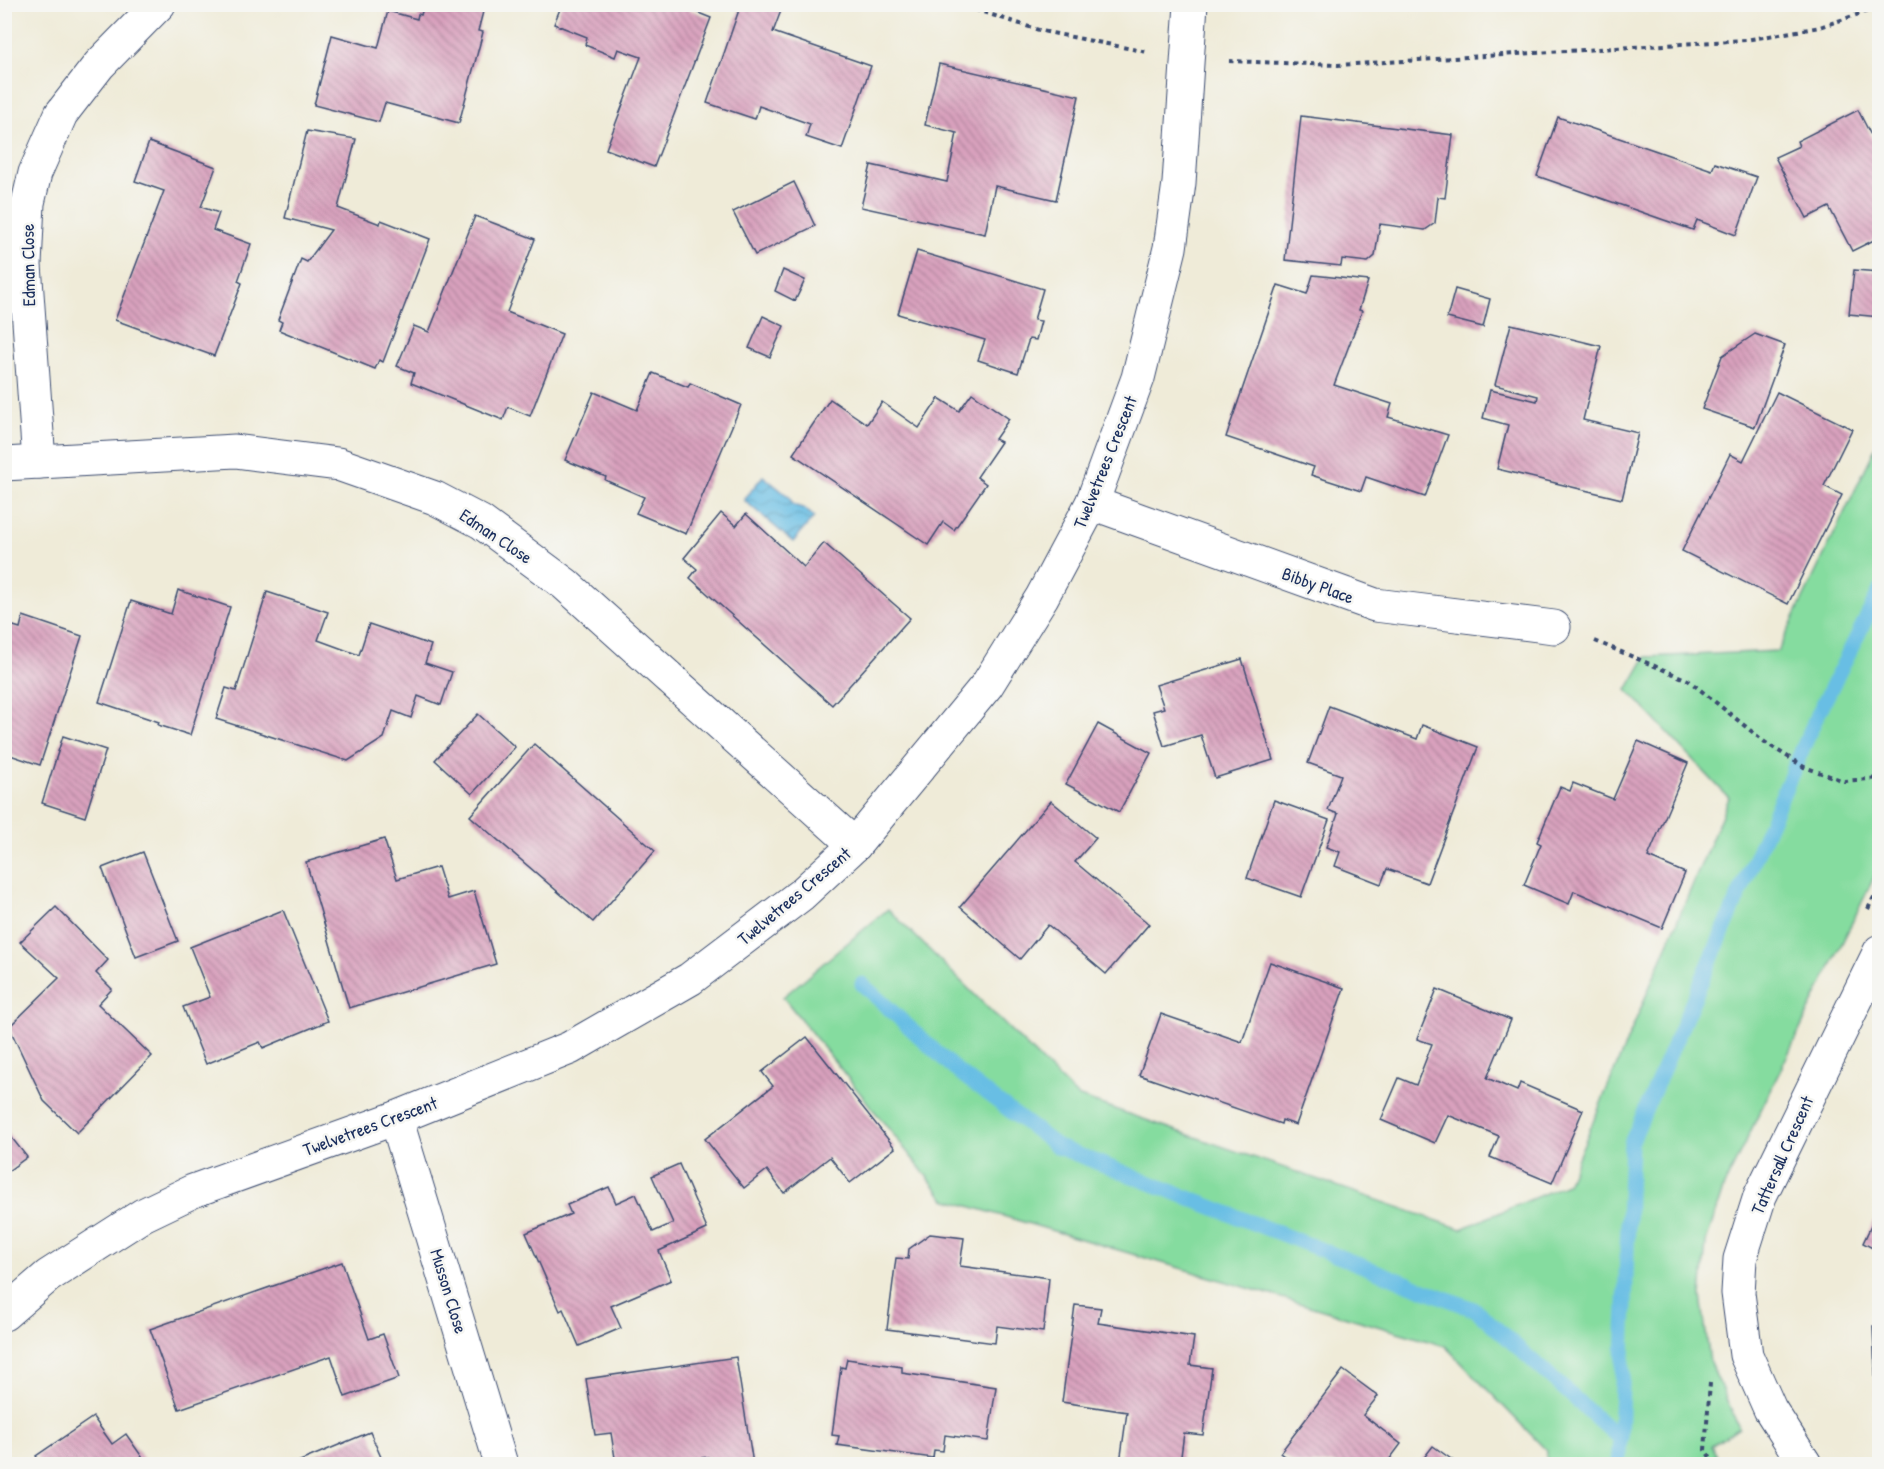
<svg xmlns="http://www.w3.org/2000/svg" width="1884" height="1469" viewBox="0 0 1884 1469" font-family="'Patrick Hand',sans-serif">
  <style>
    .green { fill: #85dc9f; stroke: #50867e; stroke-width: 1.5 }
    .water { fill: url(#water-waves); stroke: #4176a1; stroke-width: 1.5 }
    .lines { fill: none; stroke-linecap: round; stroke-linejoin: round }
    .stream { stroke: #67bee4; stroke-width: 15 }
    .building { fill: url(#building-back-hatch) }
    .minor-casing { stroke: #3b4b70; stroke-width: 35 }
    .path { stroke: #3b4b70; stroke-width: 4; stroke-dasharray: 4.5 4.5; stroke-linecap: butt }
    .minor { stroke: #fff; stroke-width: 33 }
    .labels { text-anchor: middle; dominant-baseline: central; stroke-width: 5; stroke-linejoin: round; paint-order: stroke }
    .street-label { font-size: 18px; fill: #1b2f5e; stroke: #f6f6f2 }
  </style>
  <defs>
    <pattern id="water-waves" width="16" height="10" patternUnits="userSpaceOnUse" patternTransform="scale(1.5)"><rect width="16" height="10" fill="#67bee4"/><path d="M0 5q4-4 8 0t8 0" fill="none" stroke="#549bbc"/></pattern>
    <pattern id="building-back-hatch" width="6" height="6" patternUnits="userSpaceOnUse" patternTransform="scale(1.5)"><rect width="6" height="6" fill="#d9a1bd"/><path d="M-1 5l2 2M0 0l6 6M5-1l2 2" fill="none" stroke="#af849d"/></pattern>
  </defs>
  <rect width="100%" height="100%" fill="#f6f6f2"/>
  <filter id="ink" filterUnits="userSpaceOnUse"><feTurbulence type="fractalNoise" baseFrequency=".0167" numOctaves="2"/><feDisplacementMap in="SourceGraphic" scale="12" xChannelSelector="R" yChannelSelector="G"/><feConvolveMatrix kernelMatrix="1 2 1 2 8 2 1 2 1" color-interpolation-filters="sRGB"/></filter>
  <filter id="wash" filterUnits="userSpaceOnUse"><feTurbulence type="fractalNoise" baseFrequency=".008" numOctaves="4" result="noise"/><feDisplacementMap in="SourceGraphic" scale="24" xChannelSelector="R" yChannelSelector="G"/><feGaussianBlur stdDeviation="1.35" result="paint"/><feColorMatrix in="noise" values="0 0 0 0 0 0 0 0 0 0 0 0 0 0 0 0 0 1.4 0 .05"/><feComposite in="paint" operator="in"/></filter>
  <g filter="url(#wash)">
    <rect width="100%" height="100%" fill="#efebd8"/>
    <polygon class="green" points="1879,440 1879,867 1724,1186 1706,1242 1701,1296 1710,1362 1739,1428 1711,1446 1722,1464 1546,1464 1547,1451 1445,1346 945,1199 783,997 888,909 1077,1096 1461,1229 1567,1184 1729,798 1627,690 1646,657 1778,651"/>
    <polygon class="water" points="763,476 789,497 793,505 805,509 814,517 793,542 744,500"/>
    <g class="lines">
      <g class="stream">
        <polyline points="862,984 957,1071 1058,1147 1476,1310 1620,1439 1618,1464"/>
        <polyline points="1620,1439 1631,1143 1816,718 1880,591"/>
      </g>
    </g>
    <g id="blocks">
      <g class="building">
        <polygon points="424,4 485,4 478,31 483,32 459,123 385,103 379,122 314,105 332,35 378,48 388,11 417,19 418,14 421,15"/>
        <polygon points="562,4 676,4 711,18 654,167 606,149 641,57 618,49 615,57 585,45 587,37 554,24"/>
        <polygon points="741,4 772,4 782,8 773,32 871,66 842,149 806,137 810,124 759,106 755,119 707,103"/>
        <polygon points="939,64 1079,96 1056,200 995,186 985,234 861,207 871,165 947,182 957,133 925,125"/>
        <polygon points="1858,110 1880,153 1880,237 1852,251 1829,207 1807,218 1775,157 1799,146 1797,141"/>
        <polygon points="1301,116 1453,135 1445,198 1438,197 1435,223 1425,230 1380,224 1375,256 1368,262 1342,259 1341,266 1285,260"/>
        <polygon points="1558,117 1712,170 1715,163 1757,177 1736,235 1697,220 1693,230 1537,176"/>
        <polygon points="307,131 356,139 338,208 380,224 381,220 430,239 383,362 379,360 375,369 279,330 282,322 278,320 301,259 307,262 331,230 285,218"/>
        <polygon points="149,142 216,167 201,207 219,213 213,230 251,244 238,281 242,283 214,356 115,320 164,191 135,181"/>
        <polygon points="794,182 815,226 755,255 733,212"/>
        <polygon points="475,216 535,239 507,312 562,334 530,416 508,407 503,420 411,383 414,373 397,366 414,326 429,332"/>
        <polygon points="917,251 1043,289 1034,320 1041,321 1036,340 1029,339 1018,373 978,360 985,340 898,314"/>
        <polygon points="783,270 805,280 795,301 775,291"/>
        <polygon points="1854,270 1880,272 1880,317 1849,314"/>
        <polygon points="1313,275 1368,281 1359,310 1362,311 1334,385 1392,404 1388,417 1448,435 1425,497 1366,477 1361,491 1311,475 1314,467 1226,437 1278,285 1307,294"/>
        <polygon points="1455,289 1490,299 1483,327 1447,318"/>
        <polygon points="763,316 784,326 770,357 749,348"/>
        <polygon points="1511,324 1601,346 1583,420 1638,433 1622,499 1497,469 1508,425 1483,418 1490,390 1537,401 1538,396 1495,385"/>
        <polygon points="1755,334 1785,345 1755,427 1702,409 1722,356"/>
        <polygon points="653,373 688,387 690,383 741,405 686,534 636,513 644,497 605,480 606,477 565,460 594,392 637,410"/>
        <polygon points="1777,392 1852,429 1824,486 1842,495 1788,604 1682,551 1730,454 1743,461"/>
        <polygon points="972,393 1009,419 995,439 1001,442 977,477 986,484 954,530 943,522 928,545 793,454 830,399 867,424 882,402 919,428 939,398 959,411"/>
        <polygon points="721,513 736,526 746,514 804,567 824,543 910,618 832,705 690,578 697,569 684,558"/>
        <polygon points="178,590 230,607 190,735 158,725 159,722 99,702 131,601 171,614"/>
        <polygon points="267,592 328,612 318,640 359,655 369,624 431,645 425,663 452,672 441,705 418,696 411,718 393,711 384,738 348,761 216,719 226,688 236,691"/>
        <polygon points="23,616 82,636 40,765 4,753 4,623 20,628"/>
        <polygon points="1242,659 1273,760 1215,778 1201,735 1164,746 1153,711 1164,708 1156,685"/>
        <polygon points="1329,706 1417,739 1422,725 1478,747 1427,883 1387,869 1381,884 1335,866 1340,852 1326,847 1338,814 1328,810 1341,775 1308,763"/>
        <polygon points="478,714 515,747 472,794 435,760"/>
        <polygon points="1098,724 1151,753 1119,812 1066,784"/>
        <polygon points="63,736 106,750 85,817 42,803"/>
        <polygon points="1638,741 1688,763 1648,857 1685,873 1662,928 1574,891 1569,904 1524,885 1541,844 1537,842 1560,787 1570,791 1573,783 1613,799"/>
        <polygon points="534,744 655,851 593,922 470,816"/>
        <polygon points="1274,800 1329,820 1301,897 1247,878"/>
        <polygon points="1051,801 1096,838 1075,862 1149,924 1106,974 1048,925 1020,959 960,907"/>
        <polygon points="384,839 397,879 438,867 448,899 474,891 496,964 349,1008 306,862"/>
        <polygon points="143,852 178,941 136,957 102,868"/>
        <polygon points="56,907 108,960 96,973 112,989 98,1004 152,1056 77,1133 44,1101 9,1027 59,978 20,942"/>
        <polygon points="283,910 328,1021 263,1048 260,1042 206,1064 183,1007 210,997 190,947"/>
        <polygon points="1270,962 1344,988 1296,1125 1282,1120 1281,1124 1139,1075 1161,1014 1242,1042"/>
        <polygon points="1437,989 1511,1020 1487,1078 1517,1091 1520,1083 1583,1110 1552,1183 1490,1157 1499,1136 1448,1115 1435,1143 1381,1120 1399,1078 1416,1085 1432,1044 1417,1039"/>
        <polygon points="807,1037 895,1148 850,1183 830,1157 784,1193 767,1170 744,1188 705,1139 773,1086 762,1072"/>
        <polygon points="4,1128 27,1157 4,1174"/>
        <polygon points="679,1164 707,1229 659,1251 671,1280 611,1306 621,1328 579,1346 563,1309 560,1311 526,1233 571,1214 567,1205 609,1187 616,1203 636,1194 653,1232 673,1223 652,1176"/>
        <polygon points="1880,1207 1880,1252 1863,1243"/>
        <polygon points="930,1234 964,1238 960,1266 1049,1278 1043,1332 997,1326 995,1343 887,1329 896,1258 908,1259 909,1249"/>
        <polygon points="342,1262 369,1339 383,1334 399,1378 345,1397 331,1356 179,1409 150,1329"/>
        <polygon points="1075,1305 1101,1308 1098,1323 1194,1337 1190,1365 1212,1368 1203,1435 1184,1433 1180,1464 1120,1463 1127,1412 1062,1402"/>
        <polygon points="1873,1326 1880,1326 1880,1397 1876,1397"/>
        <polygon points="736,1357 753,1464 710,1464 708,1457 678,1461 679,1464 616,1464 611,1433 595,1435 586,1379"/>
        <polygon points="847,1359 902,1367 902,1373 996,1387 988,1441 945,1435 943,1451 934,1450 933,1458 837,1445 839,1436 832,1435 841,1367 845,1368"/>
        <polygon points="1343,1370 1378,1396 1363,1415 1401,1444 1389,1460 1395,1464 1295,1464 1280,1453"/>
        <polygon points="93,1417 112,1444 126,1434 147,1464 42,1464 36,1456"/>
        <polygon points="370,1432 384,1464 293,1464"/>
        <polygon points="1433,1446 1458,1464 1419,1464"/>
      </g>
    </g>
  </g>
  <g filter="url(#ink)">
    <use href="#blocks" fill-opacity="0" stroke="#3b4b70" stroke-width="1.5"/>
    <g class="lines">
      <g class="minor-casing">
        <g id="minor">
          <polyline points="39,462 25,265 28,203 35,173 61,114 99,65 159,4"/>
          <polyline points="4,464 235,451 338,464 435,498 481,522 565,584 855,845"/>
          <polyline points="1092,503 1375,605 1554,627"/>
          <polyline points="396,1118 501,1464"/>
          <polyline points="4,1314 48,1276 143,1215 193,1191 396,1118 570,1048 690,979 802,894 855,845 987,685 1042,597 1092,503 1138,378 1170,248 1179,183 1191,4"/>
          <polyline points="1805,1464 1770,1409 1746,1355 1738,1293 1740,1259 1760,1196 1880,951"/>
        </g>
      </g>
      <g class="path">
        <polyline points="958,4 1042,31 1147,52"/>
        <polyline points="1229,61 1338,65 1746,40 1820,27 1880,7"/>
        <polyline points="1595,641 1688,680 1766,743 1804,767 1844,781 1880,778"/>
        <polyline points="1868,909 1880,885"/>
        <polyline points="1710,1383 1705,1450 1715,1464"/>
      </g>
      <use href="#minor" class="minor"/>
    </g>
  </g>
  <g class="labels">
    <g class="street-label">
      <text transform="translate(28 265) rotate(-91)">Edman Close</text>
      <text transform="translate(1105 462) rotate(-68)">Twelvetrees Crescent</text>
      <text transform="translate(496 536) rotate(34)">Edman Close</text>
      <text transform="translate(1318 585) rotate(20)">Bibby Place</text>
      <text transform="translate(794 896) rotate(-40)">Twelvetrees Crescent</text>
      <text transform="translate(370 1126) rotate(-20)">Twelvetrees Crescent</text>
      <text transform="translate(1782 1155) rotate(-66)">Tattersall Crescent</text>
      <text transform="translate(449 1291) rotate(73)">Musson Close</text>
    </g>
  </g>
  <rect width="1884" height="1469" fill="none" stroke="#f6f6f2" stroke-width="24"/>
</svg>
